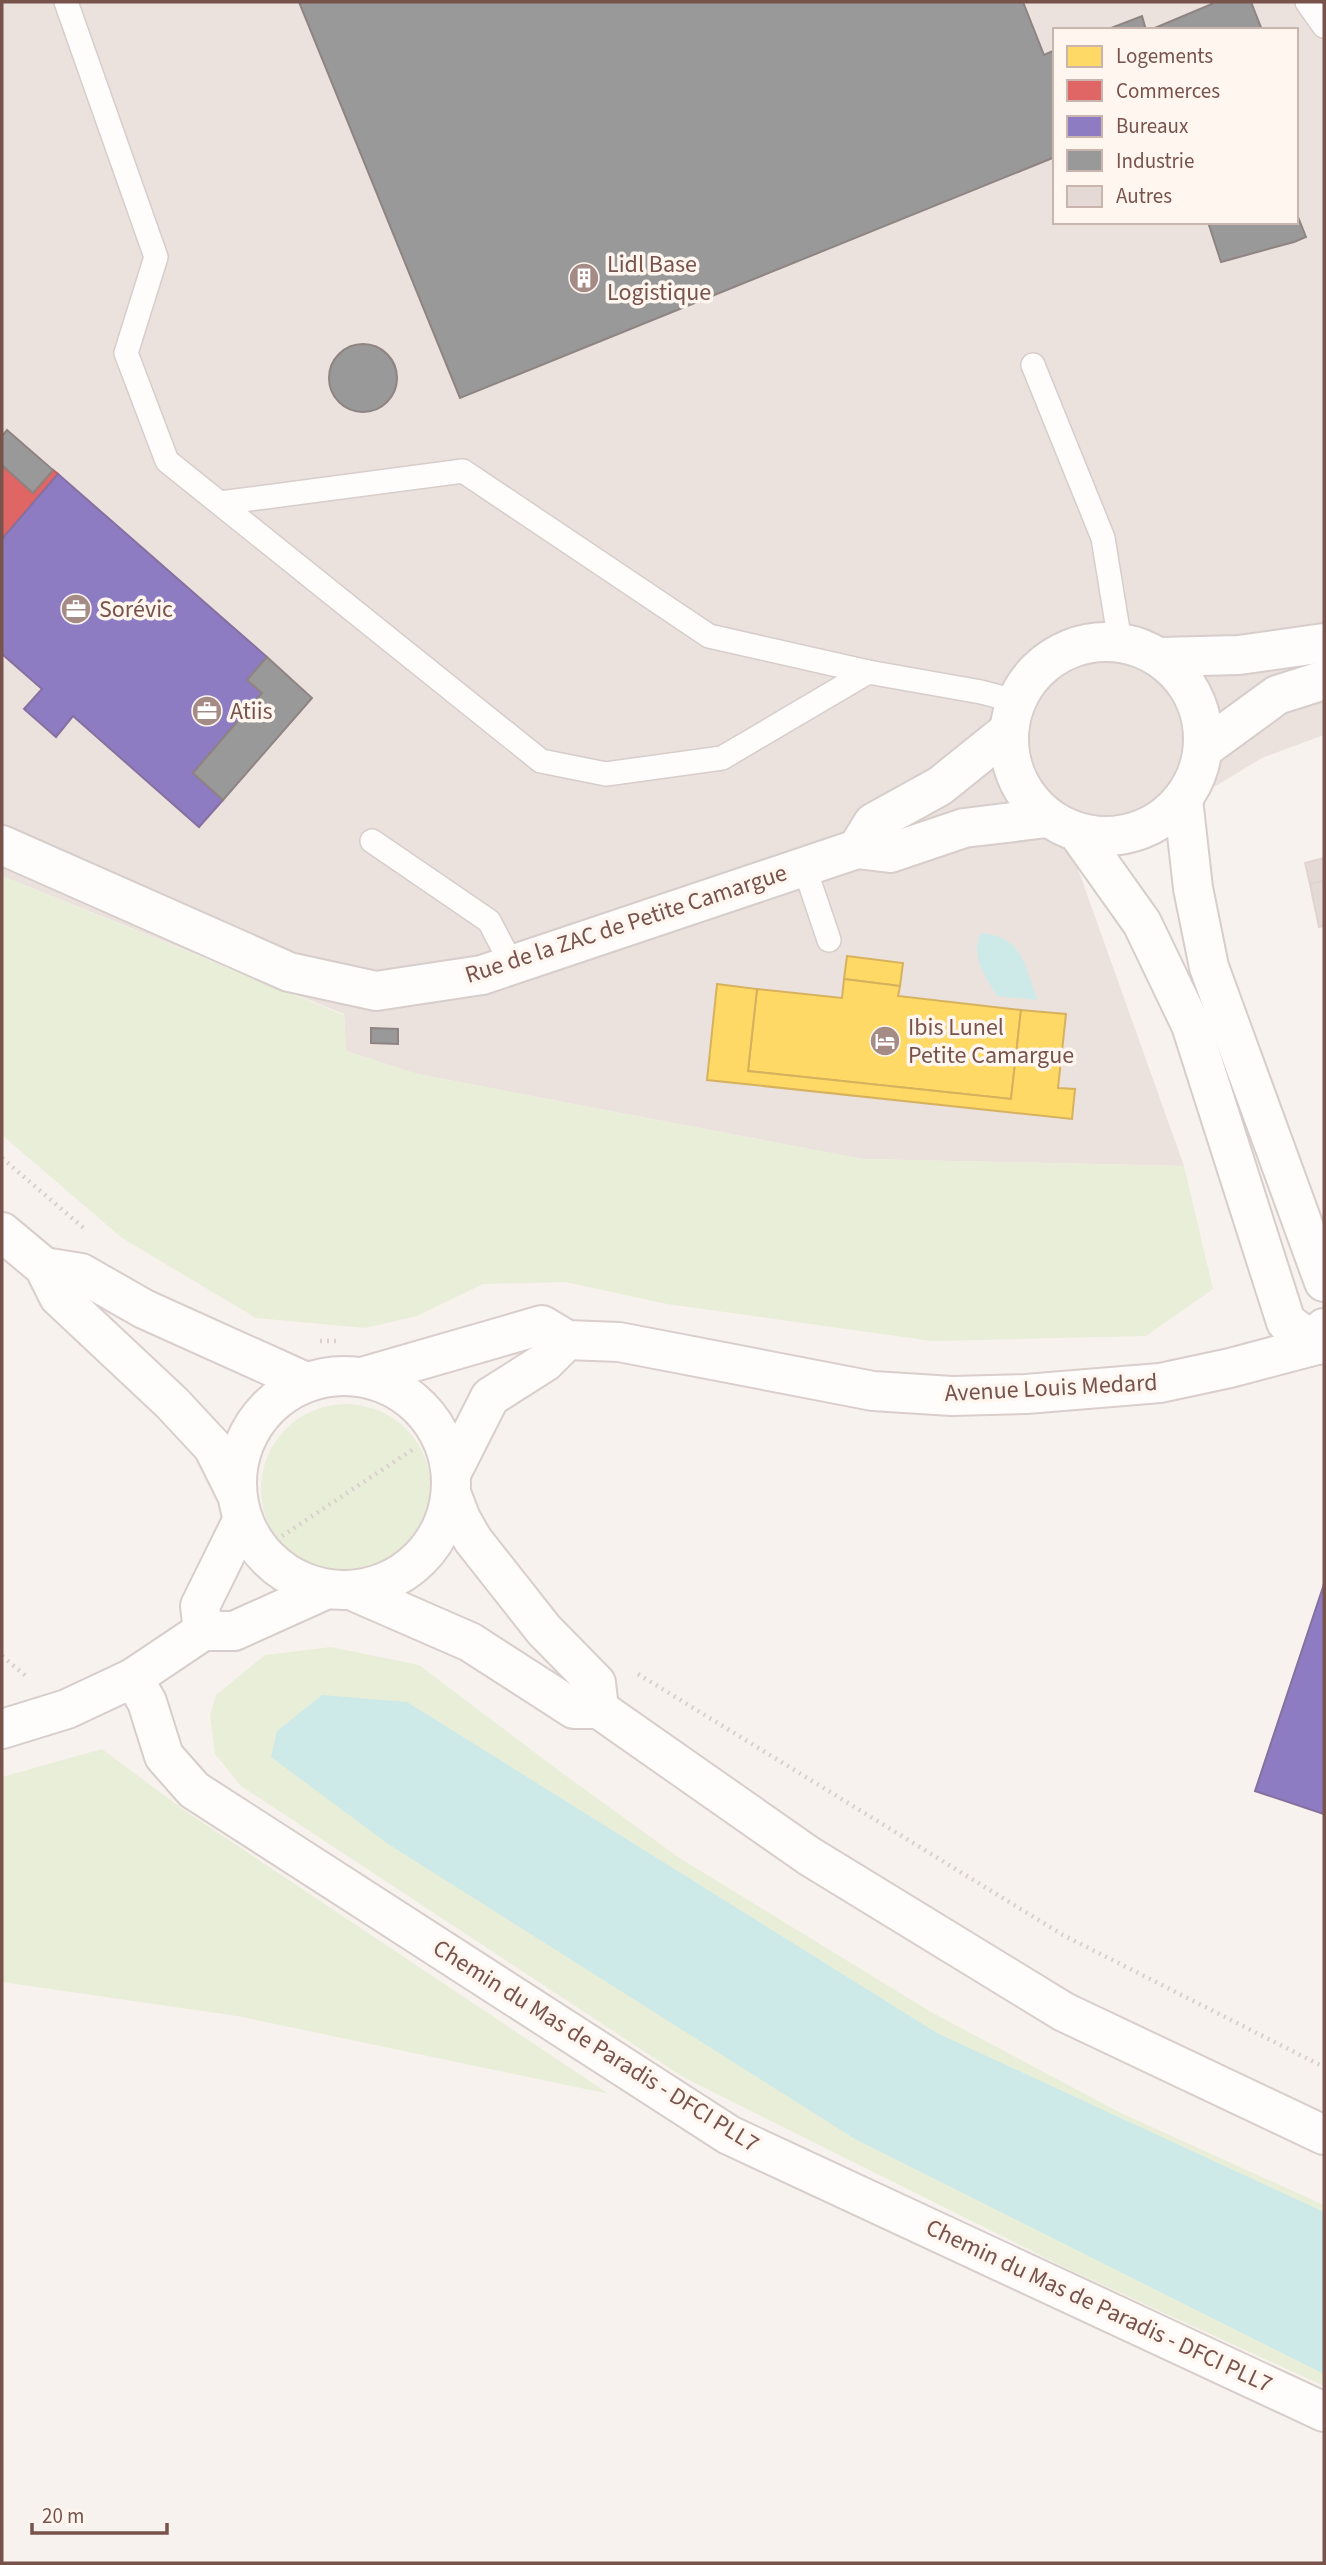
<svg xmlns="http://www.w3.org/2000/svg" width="1326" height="2565" viewBox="0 0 1326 2565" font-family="'Source Sans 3',sans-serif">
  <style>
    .industrial { fill: #ebe2de; fill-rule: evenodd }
    .green { fill: #e9eed8 }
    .water { fill: #ceeae8 }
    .homes { fill: #ffd966; stroke: #d6b15e; stroke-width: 2 }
    .shops { fill: #e06666; stroke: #c1605e; stroke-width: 2 }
    .offices { fill: #8e7cc3; stroke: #87709f; stroke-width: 2 }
    .industry { fill: #999; stroke: #8f8482; stroke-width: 2 }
    .building { fill: #e5d9d5; stroke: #e1d4cf; stroke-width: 2 }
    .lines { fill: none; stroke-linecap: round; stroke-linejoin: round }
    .lane-casing { stroke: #d7cdca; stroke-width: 26 }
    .street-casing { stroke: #d7cdca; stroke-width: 42 }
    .secondary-casing { stroke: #d9cecb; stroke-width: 42 }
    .path { stroke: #dad0ce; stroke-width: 4.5; stroke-dasharray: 2 5; stroke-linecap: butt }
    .lane { stroke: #fefdfc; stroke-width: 23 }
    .street { stroke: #fefdfc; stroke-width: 38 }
    .secondary { stroke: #fefdfc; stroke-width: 38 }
    .labels { text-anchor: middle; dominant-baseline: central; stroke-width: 7; stroke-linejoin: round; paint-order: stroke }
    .poi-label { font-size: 24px; fill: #78534c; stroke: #fff6f0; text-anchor: start }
    .street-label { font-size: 24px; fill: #78534c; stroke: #fff6f0 }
  </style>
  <rect width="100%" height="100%" fill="#f8f2ee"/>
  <path class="industrial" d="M2,2H1324V735L1262,758L1078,869L1184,1166L862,1159L417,1074L346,1051L344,1014L2,876ZM1055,30H1296V222H1055Z"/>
  <g class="green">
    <polygon points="2,876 344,1015 346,1051 417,1074 862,1159 1184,1166 1213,1289 1146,1336 932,1341 667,1304 565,1282 483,1284 417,1316 365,1328 256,1318 122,1238 2,1135"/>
    <circle cx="346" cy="1489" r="85"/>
    <polygon points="331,1647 419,1665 558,1770 681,1859 931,2012 1121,2113 1324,2205 1324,2386 1070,2270 683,2077 241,1786 215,1754 210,1716 216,1695 265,1655"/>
    <polygon points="102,1749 184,1810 609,2094 237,2016 2,1982 2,1777"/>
  </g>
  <g class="water">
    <path d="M981,933C1024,937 1023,964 1038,1000L997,996C985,975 970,957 981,933Z"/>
    <polygon points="322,1695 407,1702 937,2033 1324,2212 1324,2374 855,2139 388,1844 271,1757 277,1731"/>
  </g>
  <g class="homes">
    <polygon points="847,956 903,963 900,986 844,979"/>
    <polygon points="844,979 900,986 898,996 1021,1010 1011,1099 748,1071 757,989 842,998"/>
    <polygon points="717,984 757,989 748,1071 1011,1099 1021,1010 1066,1014 1058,1088 1075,1089 1072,1119 707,1080"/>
  </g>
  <polygon class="shops" points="2,465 33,493 53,470 58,474 2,539"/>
  <g class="offices">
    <polygon points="58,474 267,657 247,680 262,693 193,773 223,800 199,827 73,716 56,737 24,709 42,689 2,654 2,539"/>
    <polygon points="1324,1584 1324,1814 1255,1791"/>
  </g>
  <g class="industry">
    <polygon points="299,2 1023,2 1044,55 1055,50 1055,157 460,398"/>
    <polygon points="1211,2 1251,2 1262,30 1150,30 1212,4"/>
    <polygon points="1142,16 1146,30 1106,30"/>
    <polygon points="1296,212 1306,237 1294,242 1221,262 1208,222 1296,222"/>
    <circle cx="363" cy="378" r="34"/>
    <polygon points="7,430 53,470 33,493 2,465 2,436"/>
    <polygon points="267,657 312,698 223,800 193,773 262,693 247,680"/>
    <polygon points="371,1028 398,1029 398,1044 371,1043"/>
  </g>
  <g class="building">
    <polygon points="1324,858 1324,881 1310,884 1305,863"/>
    <polygon points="1324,881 1324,926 1319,927 1310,884"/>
  </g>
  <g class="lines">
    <g class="lane-casing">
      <g id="lane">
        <polyline points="66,2 156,257 126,353 167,461 541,761 606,774 722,758 868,672 981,692 1015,701"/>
        <polyline points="1307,2 1324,26"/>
        <polyline points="1033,365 1103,538 1120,642"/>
        <polyline points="220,503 463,471 709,636 868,672"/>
        <polyline points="372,841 489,921 512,965"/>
        <polyline points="804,866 829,940"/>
      </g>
    </g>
    <g class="street-casing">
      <g id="street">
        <circle cx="1106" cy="739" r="97"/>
        <polyline points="1160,657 1239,655 1324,643"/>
        <polyline points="1203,749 1277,695 1324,680"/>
        <polyline points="1183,799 1193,888 1209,967 1324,1282"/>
        <polyline points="1078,833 1142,923 1191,1025 1286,1322 1318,1345 1324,1328"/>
        <polyline points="2,845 289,972 376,991 482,975 857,849 890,853 964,828 1047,818"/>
        <polyline points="857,849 873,823 940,786 1007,732"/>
        <polyline points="203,1631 234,1631 325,1590"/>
        <polyline points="203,1631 200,1606 242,1521"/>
        <polyline points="133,1678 147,1702 164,1756 194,1790 729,2135 1324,2412"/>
        <polyline points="2,1729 67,1709 133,1678 203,1631"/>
      </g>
    </g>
    <g class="secondary-casing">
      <g id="secondary">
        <polyline points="2,1232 44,1267 59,1297 172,1403 213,1447 236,1493"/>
        <polyline points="44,1267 81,1273 144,1309 306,1382"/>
        <circle cx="344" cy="1483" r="107"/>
        <polyline points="362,1377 542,1325 567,1340 619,1342 873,1391 952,1396 1026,1394 1160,1383 1230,1368 1324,1343"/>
        <polyline points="451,1474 490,1397 545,1362 567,1340"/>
        <polyline points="453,1498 461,1519 473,1540 544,1630 596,1683 599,1709"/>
        <polyline points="353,1591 470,1642 574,1709 599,1709 809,1856 1064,2012 1324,2135"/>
      </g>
    </g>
    <g class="path">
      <polyline points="2,1158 86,1230"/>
      <polyline points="320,1341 340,1341"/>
      <polyline points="282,1536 415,1448"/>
      <polyline points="2,1656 26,1676"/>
      <polyline points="638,1674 1063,1935 1324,2067"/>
    </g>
    <use href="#lane" class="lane"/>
    <use href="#street" class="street"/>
    <use href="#secondary" class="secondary"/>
  </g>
  <defs>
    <g id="building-disc" transform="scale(1.575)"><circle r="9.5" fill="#a58b85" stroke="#fff6f0"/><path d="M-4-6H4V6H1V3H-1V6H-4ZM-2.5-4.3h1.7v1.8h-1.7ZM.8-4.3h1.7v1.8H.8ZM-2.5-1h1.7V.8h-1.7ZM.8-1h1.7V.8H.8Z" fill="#fff"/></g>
    <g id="office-disc" transform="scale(1.575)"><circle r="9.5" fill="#a58b85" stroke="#fff6f0"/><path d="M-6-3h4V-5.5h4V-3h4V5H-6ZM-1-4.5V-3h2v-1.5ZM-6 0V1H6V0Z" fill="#fff"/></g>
    <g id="hotel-disc" transform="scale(1.575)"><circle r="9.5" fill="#a58b85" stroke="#fff6f0"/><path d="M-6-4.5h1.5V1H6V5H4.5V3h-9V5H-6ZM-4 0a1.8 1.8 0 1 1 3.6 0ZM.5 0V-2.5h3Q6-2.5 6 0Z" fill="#fff"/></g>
  </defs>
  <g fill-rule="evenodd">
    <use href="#building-disc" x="584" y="278"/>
    <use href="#office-disc" x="76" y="609"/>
    <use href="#office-disc" x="207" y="711"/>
    <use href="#hotel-disc" x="885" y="1041"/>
  </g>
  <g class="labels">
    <g class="poi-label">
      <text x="607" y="264">Lidl Base<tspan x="607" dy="28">Logistique</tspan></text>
      <text x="99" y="609">Sorévic</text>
      <text x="230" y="711">Atiis</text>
      <text x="908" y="1027">Ibis Lunel<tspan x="908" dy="28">Petite Camargue</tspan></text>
    </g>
    <g class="street-label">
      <text transform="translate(626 924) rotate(-18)">Rue de la ZAC de Petite Camargue</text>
      <text transform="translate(1051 1388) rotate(-3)">Avenue Louis Medard</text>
      <text transform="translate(596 2046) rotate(32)">Chemin du Mas de Paradis - DFCI PLL7</text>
      <text transform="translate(1099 2306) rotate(25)">Chemin du Mas de Paradis - DFCI PLL7</text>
    </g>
  </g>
  <rect width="1326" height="2565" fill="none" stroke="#78534c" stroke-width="7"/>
  <rect x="1053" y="28" width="245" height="196" fill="#fff6f0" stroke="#c9b5ae" stroke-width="2"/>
  <rect x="1067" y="46" width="35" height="21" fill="#ffd966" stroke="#c9b5ae" stroke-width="2"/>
  <text x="1116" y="63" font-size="21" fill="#78534c">Logements</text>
  <rect x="1067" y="80" width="35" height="21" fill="#e06666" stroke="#c9b5ae" stroke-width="2"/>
  <text x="1116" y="98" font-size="21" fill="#78534c">Commerces</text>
  <rect x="1067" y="116" width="35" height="21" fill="#8e7cc3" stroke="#c9b5ae" stroke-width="2"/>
  <text x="1116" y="133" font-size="21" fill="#78534c">Bureaux</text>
  <rect x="1067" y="150" width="35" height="21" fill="#999999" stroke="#c9b5ae" stroke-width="2"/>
  <text x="1116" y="168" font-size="21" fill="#78534c">Industrie</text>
  <rect x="1067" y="186" width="35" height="21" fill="#e5d9d5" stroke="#c9b5ae" stroke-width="2"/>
  <text x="1116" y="203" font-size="21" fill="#78534c">Autres</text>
  <path d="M32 2523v10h135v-10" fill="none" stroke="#78534c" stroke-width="3.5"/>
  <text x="42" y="2523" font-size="21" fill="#78534c" stroke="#fff6f0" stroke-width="5" paint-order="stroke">20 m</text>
</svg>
